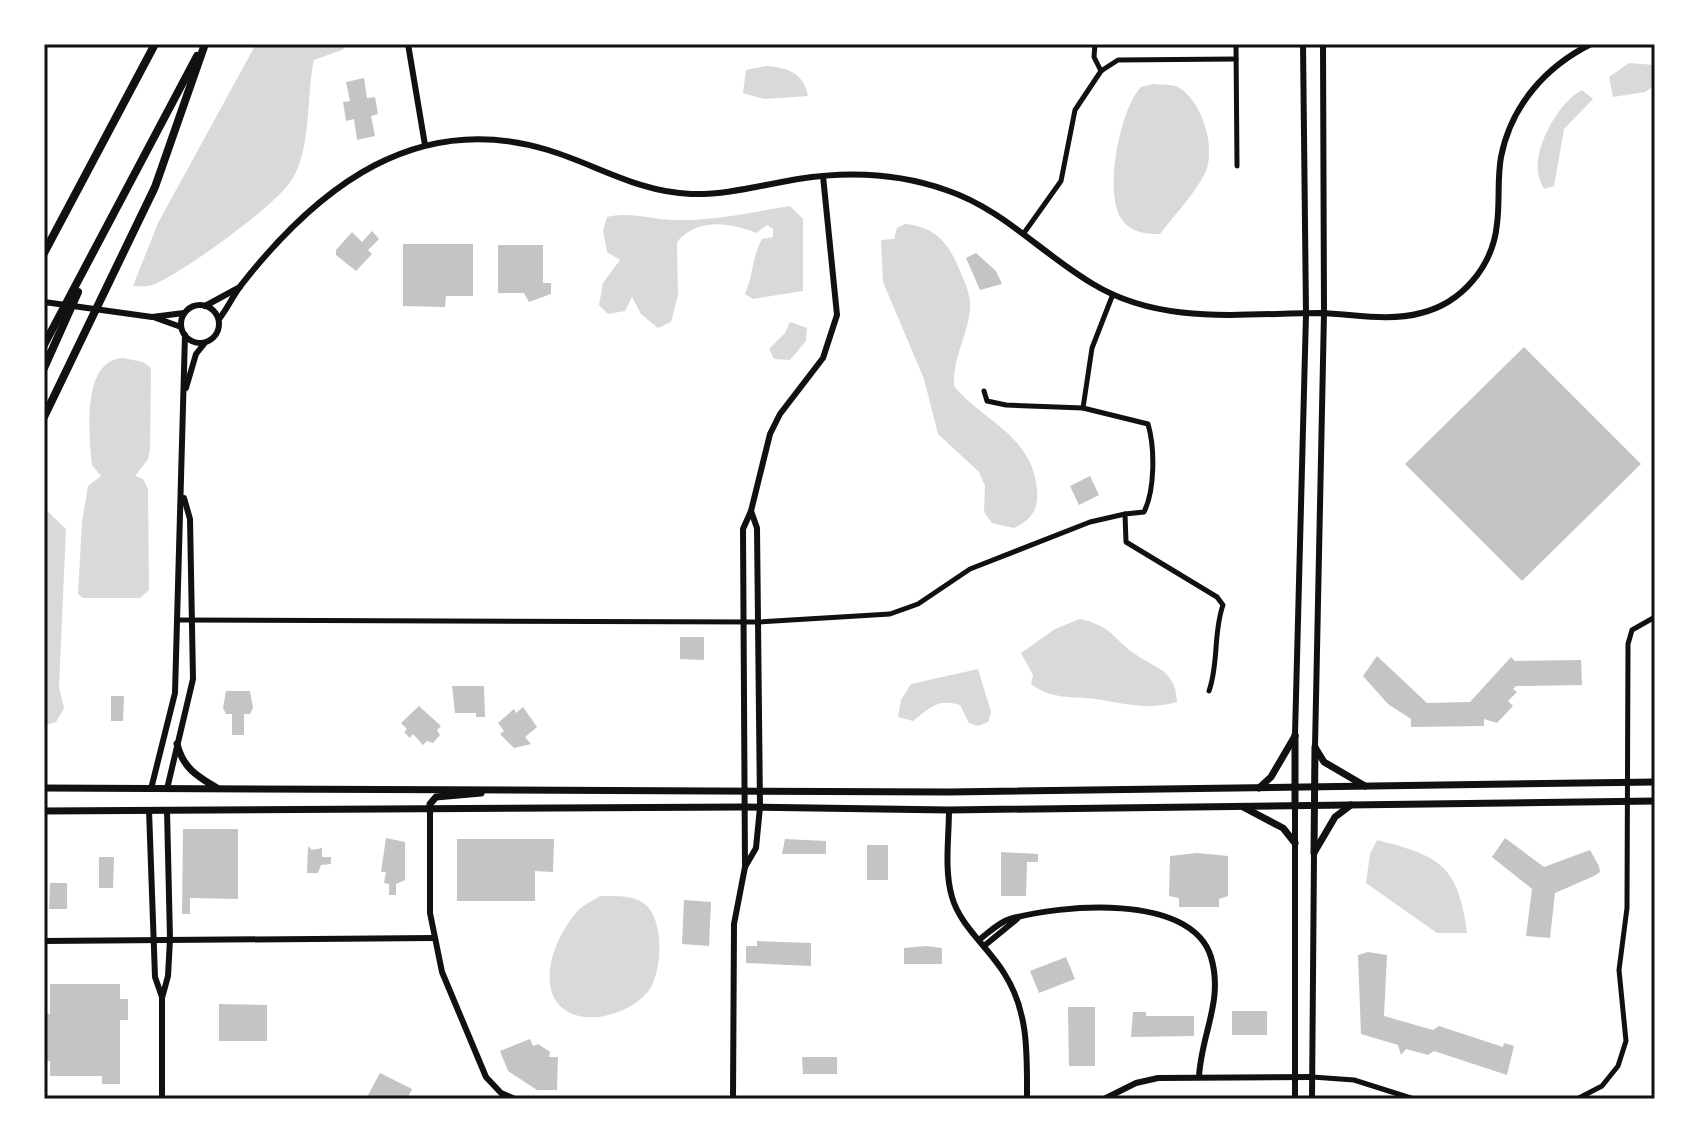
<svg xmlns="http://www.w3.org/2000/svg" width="1699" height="1143" viewBox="0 0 1699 1143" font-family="'Nunito Sans',sans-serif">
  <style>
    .water { fill: #d9d9d9 }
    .building { fill: #c4c4c4 }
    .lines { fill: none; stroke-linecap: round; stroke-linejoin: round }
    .minor { stroke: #111; stroke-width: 5 }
    .tertiary { stroke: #111; stroke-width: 6 }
    .secondary { stroke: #111; stroke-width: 7 }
    .motorway { stroke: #111; stroke-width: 8 }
    .neatline { fill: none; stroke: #111; stroke-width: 3 }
  </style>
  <rect width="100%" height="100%" fill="#fff"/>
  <g class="water">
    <path d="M256,44H348L342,50L314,60C306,94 312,150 291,181C275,206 180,275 152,285C147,287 139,286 133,286L158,223Z"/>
    <polygon points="1629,63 1655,65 1655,85 1645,92 1613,97 1609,77"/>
    <path d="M766,66C786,67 804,73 808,96L764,99L743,93L746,70Z"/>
    <path d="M1153,84C1160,85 1172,84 1178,87C1202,100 1217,149 1205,173C1195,194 1175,214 1160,234C1145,234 1129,232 1121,218C1104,191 1120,109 1141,87Z"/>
    <path d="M1582,90L1593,99L1564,129L1554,186L1544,189C1542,184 1538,177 1538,171C1535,145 1559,102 1582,90Z"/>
    <path d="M790,206L803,219V291L753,299L745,294C754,273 751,260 762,239L773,237V229L767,225L756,233C729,222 697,218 677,242L678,295L671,322L658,328L641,314L632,297L625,311L608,314L599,305L603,283L620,260L607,252L603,230L607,217C631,211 652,220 676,220C715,221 752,212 790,206Z"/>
    <path d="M905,224C940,227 951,248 963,278C967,287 971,298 970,308C968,337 953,354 954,386C985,423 1031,434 1037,489C1039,508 1032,520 1014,528L992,523L984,512L985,486L979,472L938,434L924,379L883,282L881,240L894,239L897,228Z"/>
    <polygon points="790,322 807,328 806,341 790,360 774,359 769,349 785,333"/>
    <path d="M123,358L143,362L151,368L150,450L148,459L135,476L143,479L148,489L149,590L140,598H83L78,594L82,522L88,486L101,476L92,465C89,435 81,360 123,358Z"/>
    <polygon points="44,508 66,529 59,687 64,708 56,722 44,726"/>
    <path d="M1080,619C1107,625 1110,633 1128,649C1151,668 1176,667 1177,702C1148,710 1125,704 1096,699C1073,696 1051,700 1031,684L1033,675L1021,653L1055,629Z"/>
    <path d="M978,669L991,712L988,722L978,726L969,723L960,705C937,698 930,708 913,721L898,717L901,700L911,684Z"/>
    <path d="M1377,840C1440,856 1458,865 1467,933H1437L1366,883L1370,854Z"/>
    <path d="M600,896C612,896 631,895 642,902C664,916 662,962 653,983C643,1007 603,1022 579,1016C530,1003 552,941 575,914C581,906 592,901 600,896Z"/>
  </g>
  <g class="building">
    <polygon points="364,78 367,98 375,97 378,114 371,116 375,136 357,140 354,119 346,121 343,102 350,101 346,82"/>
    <polygon points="372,231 379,239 368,250 372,254 356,271 336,255 336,250 352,232 362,242"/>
    <polygon points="403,244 473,244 473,296 446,296 445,307 403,306"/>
    <polygon points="498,245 543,245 543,283 551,283 551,294 529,302 524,293 498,293"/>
    <polygon points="976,253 996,271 1002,284 980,290 966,258"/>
    <polygon points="1524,347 1641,464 1522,581 1405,464"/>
    <polygon points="1090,476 1099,495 1079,505 1070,486"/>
    <polygon points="680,637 704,637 704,660 680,659"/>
    <polygon points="1377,656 1427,703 1470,702 1511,657 1515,661 1581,660 1582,685 1516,686 1513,689 1517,692 1508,701 1513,706 1497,723 1484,719 1484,726 1411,727 1411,719 1388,704 1363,676"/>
    <polygon points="452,686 484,686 485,717 476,717 476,713 455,713"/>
    <polygon points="226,691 250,691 253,708 250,714 244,714 244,735 232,735 232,714 226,714 223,708"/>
    <polygon points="111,696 124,696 123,721 111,721"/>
    <polygon points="419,706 441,726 437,730 440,735 433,743 427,741 423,745 413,734 410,738 404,732 407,729 401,723"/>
    <polygon points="523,707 537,727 525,737 531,744 514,748 500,734 504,731 498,723 514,709 516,713"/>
    <polygon points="183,829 238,829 238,899 190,898 190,914 182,914"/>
    <polygon points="386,838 405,842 405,880 396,884 396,895 389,895 389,884 384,883 386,872 381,872"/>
    <polygon points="1505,838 1544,867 1590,850 1599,866 1600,872 1594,876 1555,893 1550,938 1526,936 1532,889 1492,857"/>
    <polygon points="457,839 554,839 553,872 535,871 535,901 457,901"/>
    <polygon points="785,839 826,841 826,854 782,854"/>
    <rect x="867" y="845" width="21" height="35"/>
    <polygon points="308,846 312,850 322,848 322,857 331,857 331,864 321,865 318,873 307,873"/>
    <polygon points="1001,852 1038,854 1038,862 1027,862 1026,896 1001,896"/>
    <polygon points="1197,853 1228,856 1228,896 1219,899 1219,907 1179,907 1179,898 1169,896 1170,856"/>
    <polygon points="99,857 114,857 113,888 99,888"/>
    <polygon points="50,883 67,883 67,909 49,909"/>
    <polygon points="684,900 711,902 709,946 682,944"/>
    <polygon points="757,941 811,943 811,966 746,963 746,946 757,946"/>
    <polygon points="926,946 942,948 942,964 904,964 904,948"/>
    <polygon points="1368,952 1387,955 1384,1016 1433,1030 1439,1026 1503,1047 1504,1043 1514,1046 1507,1075 1434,1051 1428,1055 1406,1049 1401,1055 1398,1045 1361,1034 1358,955"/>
    <polygon points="1066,957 1075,979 1039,993 1030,971"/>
    <polygon points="50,984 120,984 120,999 128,999 128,1020 120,1020 120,1084 102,1084 102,1076 50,1076 50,1061 44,1061 44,1014 50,1014"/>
    <polygon points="219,1004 267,1005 267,1041 219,1041"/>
    <polygon points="1068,1007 1095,1007 1095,1066 1069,1066"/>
    <rect x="1232" y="1011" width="35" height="24"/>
    <polygon points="1133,1012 1146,1012 1146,1016 1194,1016 1194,1036 1131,1037"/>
    <polygon points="530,1039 533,1046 538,1044 550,1052 549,1057 558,1057 557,1090 537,1090 508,1071 500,1051"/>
    <polygon points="802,1057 837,1057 837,1074 803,1074"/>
    <polygon points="380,1073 412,1089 407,1099 366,1099"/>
  </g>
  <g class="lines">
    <g class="minor">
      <polyline points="1095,44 1094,57 1101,71"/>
      <polyline points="1236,44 1237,166"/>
      <polyline points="1024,233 1061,181 1075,110 1101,71 1118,60 1236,59"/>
      <path d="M1113,294L1092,348L1083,408L1148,424C1155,448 1155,490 1144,512L1125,514"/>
      <polyline points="984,391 987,401 1006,405 1083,408"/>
      <path d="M178,620L759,622L890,614L918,604L970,569L1090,522L1125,514L1126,542L1217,597L1223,605C1213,633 1219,663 1209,691"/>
      <polyline points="1312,1077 1354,1080 1414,1099"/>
      <polyline points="1577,1099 1602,1086 1618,1066 1626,1041 1619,970 1627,908 1628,644 1632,630 1655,617"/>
    </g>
    <g class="tertiary">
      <polyline points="408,44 425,145"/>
      <polyline points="44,302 152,317 184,313"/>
      <circle cx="200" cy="324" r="19"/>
      <polyline points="205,306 240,287"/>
      <polyline points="156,318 181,327"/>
      <path d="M219,319C228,308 233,295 242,284C319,186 417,110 548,150C597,165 638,192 691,194C727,195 762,185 798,179C848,171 898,173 946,190C1003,209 1042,254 1093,284C1162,326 1244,313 1321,313C1353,314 1389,322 1421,313C1462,303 1493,266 1497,224C1500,202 1497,179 1501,157C1511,106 1545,67 1591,44"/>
      <polyline points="186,388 196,354 204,344"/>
      <polyline points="1295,735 1306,314 1303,44"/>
      <polyline points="1315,747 1324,313 1323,44"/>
      <polyline points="151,789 175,693 185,335"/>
      <polyline points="167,789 193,679 190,519 184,498"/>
      <polyline points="1295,806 1295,1099"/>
      <polyline points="149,810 155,977 162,997"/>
      <path d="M949,810C949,837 944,870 952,897C960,926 989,948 1004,973C1029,1012 1027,1054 1027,1099"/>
      <polyline points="430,811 430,913 442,972 486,1077 501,1093 515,1099"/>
      <polyline points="745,867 743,529 751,511 770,434 780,414 823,358 837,315 823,176"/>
      <path d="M979,940C988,933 999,922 1010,919C1059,905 1191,892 1211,957C1224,1001 1201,1034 1199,1077"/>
      <polyline points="44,941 433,938"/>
      <polyline points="984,946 1017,919"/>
      <polyline points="162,1099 162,998 168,976 170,939 167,810"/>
      <polyline points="733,1099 734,924 745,867 756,848 760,807 757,528 751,511"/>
      <polyline points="1104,1099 1136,1083 1158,1078 1312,1077"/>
      <polyline points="1312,1099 1314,853"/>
    </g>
    <g class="secondary">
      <path d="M177,744C183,768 197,776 217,788"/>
      <polyline points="1316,749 1324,762 1365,786"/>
      <polyline points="44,788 949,792 1655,782"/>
      <polyline points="1259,788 1271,777 1295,736"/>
      <polyline points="1295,806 1295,735"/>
      <polyline points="1243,807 1283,828 1295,843"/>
      <polyline points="44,811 742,807 949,810 1655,801"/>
      <polyline points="430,811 430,804 436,797 481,793"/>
      <polyline points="1315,851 1335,817 1351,805"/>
      <polyline points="1314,853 1315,747"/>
    </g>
    <g class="motorway">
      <polyline points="44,253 155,44"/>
      <polyline points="44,345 197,56"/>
      <polyline points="44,368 78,292"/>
      <polyline points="44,417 155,187 205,44"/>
    </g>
  </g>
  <rect width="1699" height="1143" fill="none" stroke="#ffffff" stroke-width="92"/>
  <rect x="46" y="46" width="1607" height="1051" class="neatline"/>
</svg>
